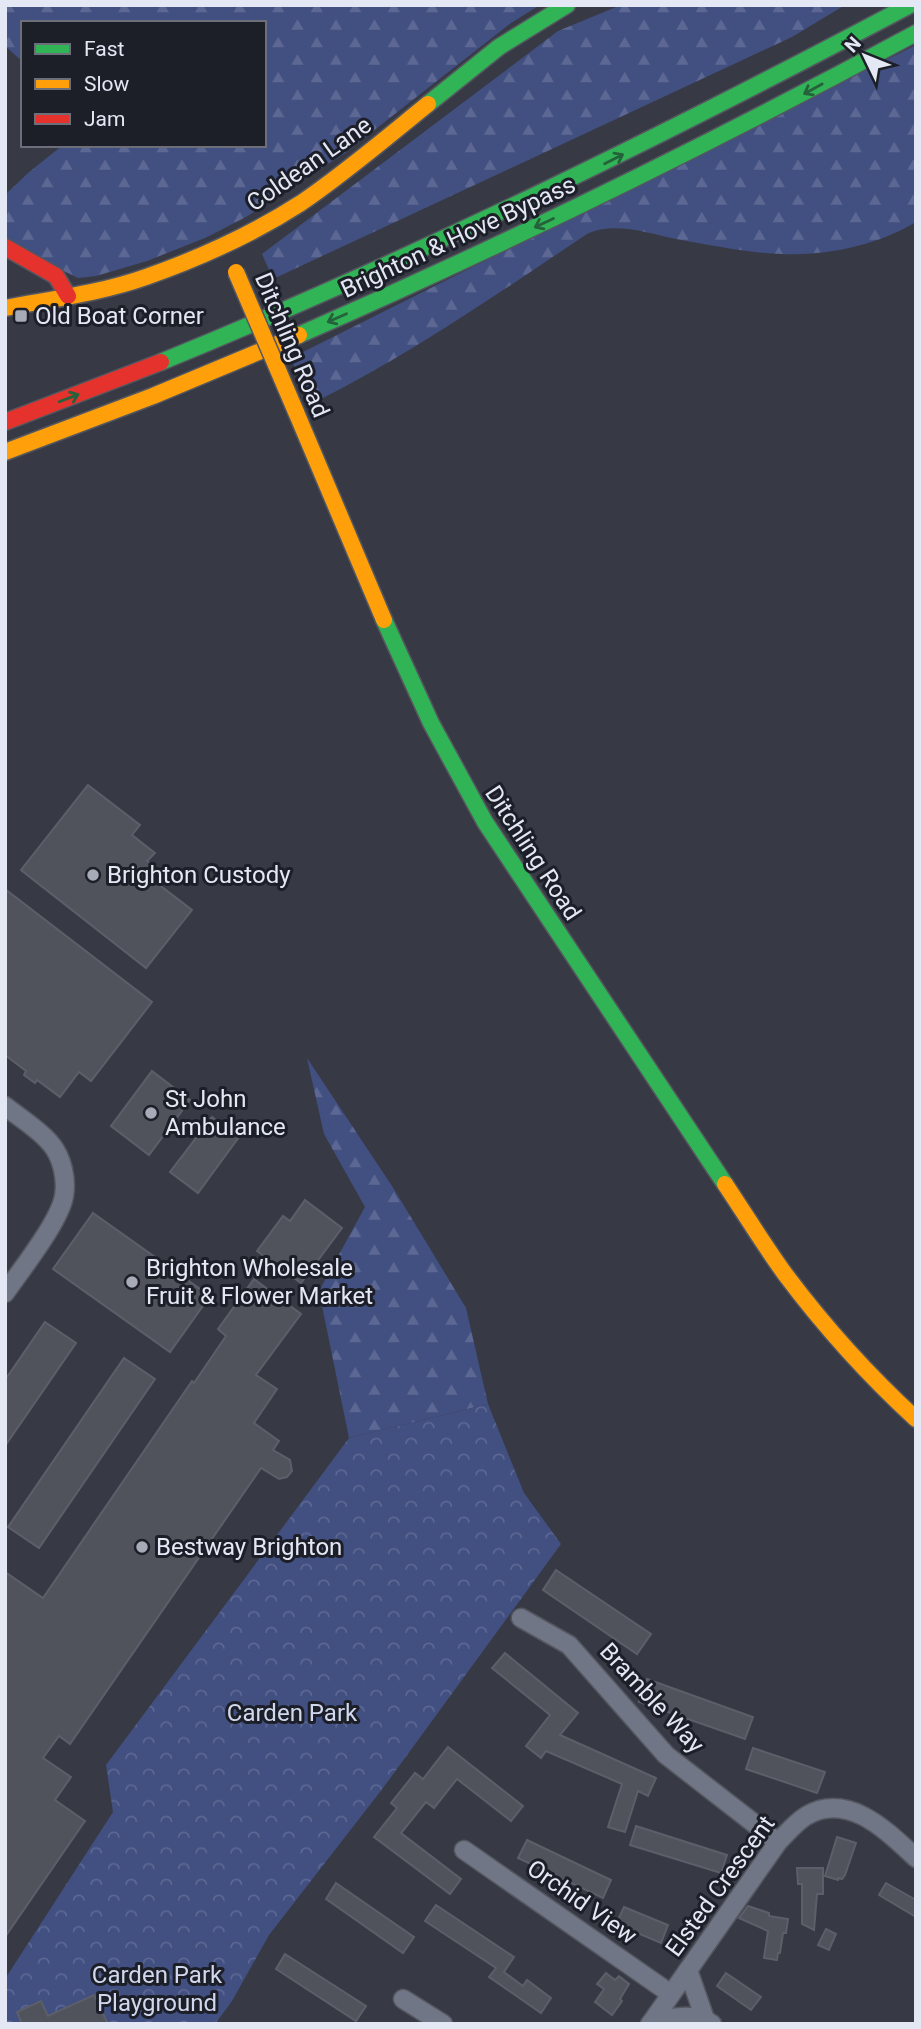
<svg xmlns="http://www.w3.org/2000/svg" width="921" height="2029" viewBox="0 0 921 2029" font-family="Roboto,sans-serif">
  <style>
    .forest { fill: url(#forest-firs) }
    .park { fill: url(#park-crowns) }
    .building { fill: #50535c; stroke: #5c5f69; stroke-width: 2 }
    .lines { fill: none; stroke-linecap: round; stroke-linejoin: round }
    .street-casing { stroke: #545760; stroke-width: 21 }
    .fast-casing { stroke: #545760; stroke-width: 19 }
    .slow-casing { stroke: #545760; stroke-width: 19 }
    .jam-casing { stroke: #545760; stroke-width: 19 }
    .street { stroke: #707686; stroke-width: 18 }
    .fast { stroke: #30b455; stroke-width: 16 }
    .slow { stroke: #ff9f0a; stroke-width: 16 }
    .jam { stroke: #e5322d; stroke-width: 16 }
    .slow-bridge-casing { stroke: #545760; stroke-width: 19; stroke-linecap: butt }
    .slow-bridge { stroke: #ff9f0a; stroke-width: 16 }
    .oneway { stroke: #25623c }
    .poi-dot { fill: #a7abb7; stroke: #1c1f28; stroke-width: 2.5 }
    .labels { text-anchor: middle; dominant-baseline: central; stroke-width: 6; stroke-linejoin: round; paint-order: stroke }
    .street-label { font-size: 24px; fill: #e4e8f5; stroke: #1c1f28 }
    .poi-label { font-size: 24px; fill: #e4e8f5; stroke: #1c1f28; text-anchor: start }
    .park-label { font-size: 24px; fill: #d1d8ed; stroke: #1c1f28 }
  </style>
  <defs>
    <pattern id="forest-firs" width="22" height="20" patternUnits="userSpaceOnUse" patternTransform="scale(1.75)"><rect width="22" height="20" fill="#414f81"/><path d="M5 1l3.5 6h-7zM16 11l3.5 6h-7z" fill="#5c6893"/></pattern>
    <pattern id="park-crowns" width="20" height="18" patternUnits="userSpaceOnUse" patternTransform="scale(1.75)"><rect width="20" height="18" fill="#414f81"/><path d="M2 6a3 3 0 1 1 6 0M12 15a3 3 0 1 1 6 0" fill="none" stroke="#5c6893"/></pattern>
  </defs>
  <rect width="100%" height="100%" fill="#373a45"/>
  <g class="forest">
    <polygon points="5,5 540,5 511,23 345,153 246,217 205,238 147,261 96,276 78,278 5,242 5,195 28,173 63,145 264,145 264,23 23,23 23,62 5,46"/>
    <polygon points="621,5 845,5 792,37 273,279 262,254 558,31"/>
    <path d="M916,45V222C878,245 827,256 782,254C747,253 711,245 676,239C648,233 614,221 587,234C500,292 413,353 319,400L306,395L291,358Z"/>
    <polygon points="307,1058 392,1186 466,1308 488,1404 349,1438 319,1291 365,1207 324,1134"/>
  </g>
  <polygon class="park" points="488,1404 524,1493 561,1544 383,1788 269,1935 232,2001 215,2024 5,2024 5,1979 113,1812 106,1765 349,1438"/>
  <g class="building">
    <polygon points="88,785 140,825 132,835 155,853 147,861 160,871 153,880 192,910 146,968 21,870"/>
    <polygon points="5,889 152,1002 91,1081 79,1072 60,1097 37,1080 35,1083 24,1075 26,1071 5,1055"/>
    <polygon points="152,1071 190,1100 149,1155 111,1126"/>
    <polygon points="212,1117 239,1137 198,1193 170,1172"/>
    <polygon points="305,1200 342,1228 301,1283 257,1251 283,1216 290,1221"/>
    <polygon points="93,1213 210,1296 170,1352 53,1269"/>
    <polygon points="254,1279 301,1314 256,1375 277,1389 254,1423 279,1441 273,1450 290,1460 292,1471 287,1477 279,1479 261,1468 70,1744 59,1736 43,1758 71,1777 55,1800 85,1821 5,1937 5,1572 43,1598 192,1381 194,1383 226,1336 218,1329"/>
    <polygon points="45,1322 76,1343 5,1446 5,1380"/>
    <polygon points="124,1358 155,1379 39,1548 8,1527"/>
    <polygon points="556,1570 651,1634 637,1654 543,1590"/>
    <polygon points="505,1653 578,1713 560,1735 656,1778 648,1796 638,1791 625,1832 608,1827 622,1784 546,1751 541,1758 526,1746 550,1715 492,1668"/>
    <polygon points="647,1679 753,1717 745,1739 639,1702"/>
    <polygon points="448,1747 523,1806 511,1821 457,1779 434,1808 426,1802 401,1833 461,1879 450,1894 374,1837 397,1808 391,1803 415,1773 423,1779"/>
    <polygon points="753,1748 825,1772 817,1793 746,1769"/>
    <polygon points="636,1826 727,1855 721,1873 630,1845"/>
    <polygon points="837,1837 856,1843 845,1875 842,1879 838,1878 838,1880 825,1876"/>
    <polygon points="527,1840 611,1880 603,1898 518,1858"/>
    <polygon points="797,1868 823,1868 823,1894 817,1894 814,1930 802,1924 802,1884 798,1884"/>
    <polygon points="336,1883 414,1937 403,1953 326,1899"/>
    <polygon points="886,1883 916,1900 916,1917 879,1895"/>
    <polygon points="436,1905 514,1957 504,1972 523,1986 527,1980 551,1998 541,2013 489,1977 496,1968 425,1921"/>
    <polygon points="748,1906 769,1913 769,1916 788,1919 786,1933 783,1933 780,1953 778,1953 777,1960 764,1958 768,1931 739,1918"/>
    <polygon points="624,1907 668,1925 661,1943 616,1924"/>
    <polygon points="826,1929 836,1934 829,1950 818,1945"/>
    <polygon points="285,1954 366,2006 356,2021 276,1969"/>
    <polygon points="606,1973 615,1980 619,1976 629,1984 620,1999 622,2001 612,2015 595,2002 604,1989 597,1984"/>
    <polygon points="726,1973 761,1997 751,2010 717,1986"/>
    <polygon points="94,1995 108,2024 22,2024 17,2012 41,2001 48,2016"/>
  </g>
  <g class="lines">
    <g class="street-casing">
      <g id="street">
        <path d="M5,1106C20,1118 39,1129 51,1144C62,1157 67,1179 64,1196C60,1221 21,1270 5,1293"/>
        <polyline points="521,1618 569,1645 666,1755 778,1842"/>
        <polyline points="464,1850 671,1994"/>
        <polyline points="688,1970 705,2019"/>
        <polyline points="403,1999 443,2024"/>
        <path d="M651,2023L778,1842C787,1833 795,1823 806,1816C848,1791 887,1831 916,1858"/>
        <path d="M650,2024C668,2017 696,2012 712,2024"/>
      </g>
    </g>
    <g class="fast-casing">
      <g id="fast">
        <polyline points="428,104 499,47 567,5"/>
        <path d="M299,335C509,243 714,142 916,33"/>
        <path d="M161,362C418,257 665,135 910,5"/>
        <polyline points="384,620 431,723 485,822 725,1184"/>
      </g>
    </g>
    <g class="slow-casing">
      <g id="slow">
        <path d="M5,308C52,299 101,293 146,277C200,258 253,234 301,203C345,173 386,138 428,104"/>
        <polyline points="296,412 384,620"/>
        <polyline points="5,452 153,396 299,335"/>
        <path d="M725,1184C745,1214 764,1245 785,1274C824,1326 868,1375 916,1419"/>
      </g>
    </g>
    <g class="jam-casing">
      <g id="jam">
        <polyline points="5,247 56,276 68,296"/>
        <polyline points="5,422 161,362"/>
      </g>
    </g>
    <use href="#street" class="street"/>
    <use href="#fast" class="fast"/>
    <use href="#slow" class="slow"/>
    <use href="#jam" class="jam"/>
    <g class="slow-bridge-casing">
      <polyline id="slow-bridge" points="236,272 296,412"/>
    </g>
    <use href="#slow-bridge" class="slow-bridge"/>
  </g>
  <defs><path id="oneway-shaft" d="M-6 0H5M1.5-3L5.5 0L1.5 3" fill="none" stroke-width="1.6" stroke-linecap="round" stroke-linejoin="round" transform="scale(1.75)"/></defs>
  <g class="oneway">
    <use href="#oneway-shaft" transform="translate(813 89) rotate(151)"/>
    <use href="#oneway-shaft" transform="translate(614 159) rotate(-27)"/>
    <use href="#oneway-shaft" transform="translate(544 223) rotate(155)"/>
    <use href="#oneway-shaft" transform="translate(337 318) rotate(156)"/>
    <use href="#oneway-shaft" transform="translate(69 398) rotate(-21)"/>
  </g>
  <g class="poi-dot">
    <rect x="14" y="309" width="14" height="14" rx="3.5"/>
    <circle cx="93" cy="875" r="7"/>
    <circle cx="151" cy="1113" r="7"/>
    <circle cx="132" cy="1282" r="7"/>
    <circle cx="142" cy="1547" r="7"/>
  </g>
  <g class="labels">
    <g class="street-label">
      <text transform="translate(309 164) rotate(-35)">Coldean Lane</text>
      <text transform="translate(458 237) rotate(-25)">Brighton &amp; Hove Bypass</text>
      <text transform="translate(292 345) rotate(67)">Ditchling Road</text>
      <text transform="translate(533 853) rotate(57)">Ditchling Road</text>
      <text transform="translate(652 1698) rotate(47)">Bramble Way</text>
      <text transform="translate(720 1886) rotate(-54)">Elsted Crescent</text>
      <text transform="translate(582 1902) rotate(35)">Orchid View</text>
    </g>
    <g class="poi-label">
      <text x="35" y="316">Old Boat Corner</text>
      <text x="107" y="875">Brighton Custody</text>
      <text x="165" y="1099">St John<tspan x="165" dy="28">Ambulance</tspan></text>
      <text x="146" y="1268">Brighton Wholesale<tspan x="146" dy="28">Fruit &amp; Flower Market</tspan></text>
      <text x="156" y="1547">Bestway Brighton</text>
    </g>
    <g class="park-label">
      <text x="292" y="1713">Carden Park</text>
      <text x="157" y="1975">Carden Park<tspan x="157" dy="28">Playground</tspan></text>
    </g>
  </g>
  <rect width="921" height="2029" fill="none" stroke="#e4e8f5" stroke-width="14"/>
  <rect x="21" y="21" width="245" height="126" fill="#1c1f28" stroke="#6c6f7a" stroke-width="2"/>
  <rect x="35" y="44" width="35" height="10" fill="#30b455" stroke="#6c6f7a" stroke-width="2"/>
  <text x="84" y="56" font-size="21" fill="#e4e8f5">Fast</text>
  <rect x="35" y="79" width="35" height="10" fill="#ff9f0a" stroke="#6c6f7a" stroke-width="2"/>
  <text x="84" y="91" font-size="21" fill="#e4e8f5">Slow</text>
  <rect x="35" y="114" width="35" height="10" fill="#e5322d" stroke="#6c6f7a" stroke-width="2"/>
  <text x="84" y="126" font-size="21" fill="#e4e8f5">Jam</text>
  <g transform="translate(865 56) rotate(313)" stroke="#1c1f28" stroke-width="5" paint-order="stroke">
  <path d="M0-5L12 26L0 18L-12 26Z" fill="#e4e8f5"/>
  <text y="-10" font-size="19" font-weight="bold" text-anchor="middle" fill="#e4e8f5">N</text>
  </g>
</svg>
